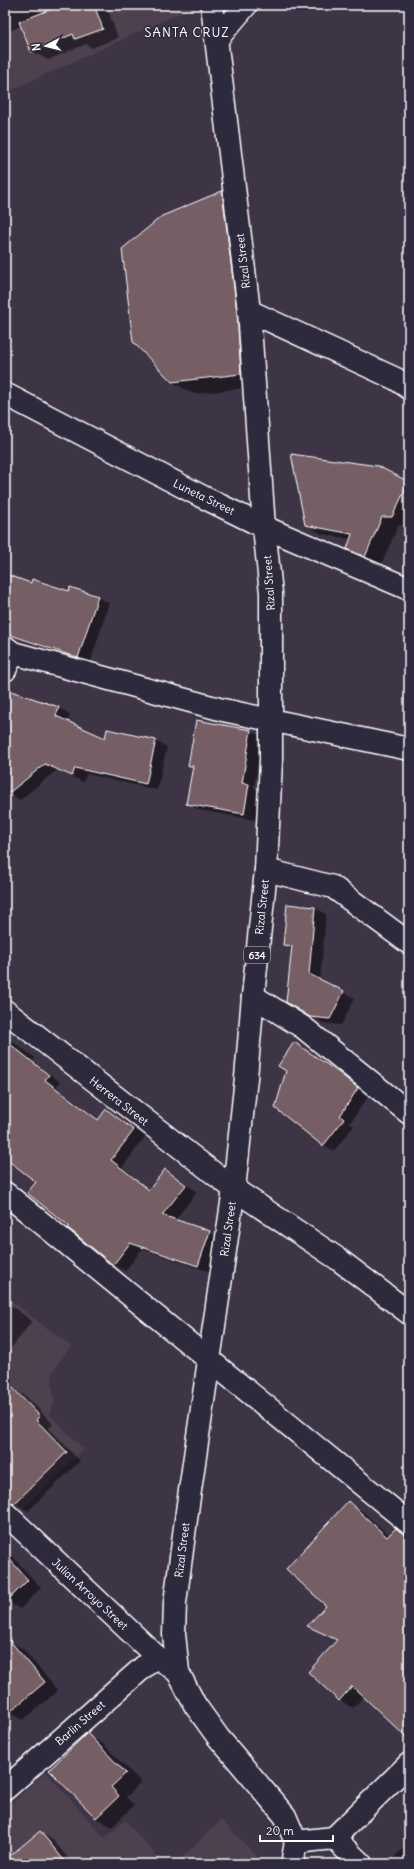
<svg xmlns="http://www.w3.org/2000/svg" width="414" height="1869" viewBox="0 0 414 1869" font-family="Delius,sans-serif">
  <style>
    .built { fill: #4e414f }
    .shadow { fill: #0007 }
    .building { fill: #755e65; stroke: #fff }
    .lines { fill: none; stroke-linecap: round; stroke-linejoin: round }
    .minor-casing { stroke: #fff; stroke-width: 25 }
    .primary-casing { stroke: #fff; stroke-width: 25 }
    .minor { stroke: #2f2a3d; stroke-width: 22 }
    .primary { stroke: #2f2a3d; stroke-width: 22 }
    .labels { text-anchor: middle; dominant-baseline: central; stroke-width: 3; stroke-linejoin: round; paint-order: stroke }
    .shield { fill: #2f2a3d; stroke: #c1bfc5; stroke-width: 1 }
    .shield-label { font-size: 10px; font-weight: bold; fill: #fff }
    .street-label { font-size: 11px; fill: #fff; stroke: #2f2a3d }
    .quarter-label { font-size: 13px; letter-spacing: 1px; fill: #fff; stroke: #2f2a3d }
  </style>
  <rect width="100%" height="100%" fill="#3d3445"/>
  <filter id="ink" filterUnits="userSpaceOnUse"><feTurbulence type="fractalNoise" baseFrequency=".025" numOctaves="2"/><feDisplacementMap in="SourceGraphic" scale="8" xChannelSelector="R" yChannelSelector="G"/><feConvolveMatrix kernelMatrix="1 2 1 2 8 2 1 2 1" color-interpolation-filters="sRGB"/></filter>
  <g filter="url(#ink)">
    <g class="built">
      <polygon points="5,5 196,5 196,6 5,93"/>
      <polygon points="5,1296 71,1346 52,1372 54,1403 49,1414 84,1449 15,1516 5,1506"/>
      <polygon points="46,1772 105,1838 125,1820 164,1864 5,1864 5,1809"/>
      <polygon points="221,1820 265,1864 175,1864"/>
    </g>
    <g class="shadow">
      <polygon points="5,5 106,5 118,38 92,48 86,44 48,60 32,51 22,25 5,34"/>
      <polygon points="222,192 243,204 262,386 194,394 172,382"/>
      <polygon points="378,467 409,483 409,523 408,525 398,526 381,565 348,548 351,539 322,534 306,524"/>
      <polygon points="5,575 32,584 97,597 109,603 90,664 27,642 16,636 5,622"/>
      <polygon points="5,699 59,708 70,714 68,722 106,739 155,741 167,747 157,790 87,774 83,782 57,770 20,800 8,793 5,789"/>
      <polygon points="251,731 262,737 254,788 260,791 255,820 199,810 188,804 194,768 189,765"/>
      <polygon points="315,908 326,914 320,981 355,998 341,1025 323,1023 311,1016 293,949 284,944"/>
      <polygon points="5,1036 35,1058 33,1061 60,1082 56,1087 99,1120 107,1110 118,1117 145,1137 122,1168 150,1190 166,1170 197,1192 175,1220 210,1232 221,1239 210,1272 142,1249 125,1271 113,1264 71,1226 37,1182 5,1157"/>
      <polygon points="295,1043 350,1080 369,1095 350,1123 354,1126 334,1151 323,1145"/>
      <polygon points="5,1301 32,1321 7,1354 5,1353"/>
      <polygon points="13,1389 27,1397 53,1424 49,1428 80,1461 28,1511 5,1499 5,1396"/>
      <polygon points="349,1502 362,1511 390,1536 396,1530 409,1537 409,1738 364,1696 353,1708 339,1700 338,1641 309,1626 327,1606"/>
      <polygon points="5,1548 41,1588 20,1609 5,1600"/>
      <polygon points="9,1641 23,1649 58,1691 23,1720 9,1712 5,1707 5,1645"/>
      <polygon points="87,1735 103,1744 141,1782 126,1797 134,1805 112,1827 96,1818"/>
      <polygon points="40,1832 53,1840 73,1864 5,1864 5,1862"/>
      <polygon points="409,1843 409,1864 387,1864"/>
    </g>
    <g class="building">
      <polygon points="61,5 94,5 103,29 75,39 73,34 31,52 19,22"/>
      <polygon points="222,191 237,312 241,374 172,382 133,342 122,249 162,216"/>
      <polygon points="291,454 378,466 409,482 392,517 382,517 365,557 347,549 352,534 305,525"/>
      <polygon points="5,574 31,583 32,579 69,591 70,587 98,596 78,658 5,633"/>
      <polygon points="5,689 59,707 56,716 105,738 107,729 156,740 146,784 75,768 72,776 45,764 5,796"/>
      <polygon points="196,720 251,730 242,783 249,784 244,814 186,804 193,766 188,766"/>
      <polygon points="287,904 315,907 309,974 344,991 330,1019 310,1017 286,1002 292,946 283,945"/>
      <polygon points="5,1040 49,1075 45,1080 98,1120 106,1109 134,1130 111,1160 149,1190 165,1169 186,1185 162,1215 210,1231 198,1266 130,1243 113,1265 68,1228 69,1226 27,1193 36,1182 5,1158"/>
      <polygon points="294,1042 338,1072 358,1088 340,1116 344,1119 323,1146 275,1108 286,1071 278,1066"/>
      <polygon points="5,1380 40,1416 36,1420 67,1452 14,1504 5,1501"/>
      <polygon points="348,1501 387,1537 396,1528 409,1538 409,1740 352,1686 339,1701 308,1672 337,1640 307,1626 326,1606 286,1569"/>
      <polygon points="5,1554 28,1580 5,1603"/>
      <polygon points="5,1635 45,1682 5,1716"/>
      <polygon points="87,1733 126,1773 111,1787 119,1796 96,1818 49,1770"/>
      <polygon points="40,1831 67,1864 5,1864 5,1860"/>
    </g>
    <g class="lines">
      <g class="minor-casing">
        <g id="minor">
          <polyline points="217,39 246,5"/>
          <polyline points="249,311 396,379 409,388"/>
          <polyline points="5,394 203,497 264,527 409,589"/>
          <polyline points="5,647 13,653 223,710 409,749"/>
          <polyline points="5,670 13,653"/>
          <polyline points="266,870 333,887 409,943"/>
          <polyline points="253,996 304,1028 409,1113"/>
          <polyline points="5,1011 234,1189 338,1259 409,1313"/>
          <polyline points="5,1193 409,1523"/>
          <polyline points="5,1513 156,1656 178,1672"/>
          <polyline points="5,1789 156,1656"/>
          <polyline points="334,1838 409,1764"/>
          <polyline points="296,1842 334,1838 361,1864"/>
        </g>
      </g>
      <g class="primary-casing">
        <polyline id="primary" points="212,5 249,311 264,527 271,593 271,760 266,870 253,996 246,1078 234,1189 188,1504 175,1603 174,1634 178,1672 195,1705 218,1737 285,1816 296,1842 292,1864"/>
      </g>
      <use href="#minor" class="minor"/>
      <use href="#primary" class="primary"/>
    </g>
  </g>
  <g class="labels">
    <rect class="shield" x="244" y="947" width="26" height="16" rx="3"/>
    <g class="shield-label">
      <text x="257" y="955">634</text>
    </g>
    <g class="street-label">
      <text transform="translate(243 261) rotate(-97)">Rizal Street</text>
      <text transform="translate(204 497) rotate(26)">Luneta Street</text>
      <text transform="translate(269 583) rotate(-94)">Rizal Street</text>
      <text transform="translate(262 907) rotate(-84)">Rizal Street</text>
      <text transform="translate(119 1101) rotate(38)">Herrera Street</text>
      <text transform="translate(228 1229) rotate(-82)">Rizal Street</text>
      <text transform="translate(182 1550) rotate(-83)">Rizal Street</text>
      <text transform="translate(90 1594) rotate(43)">Julian Arroyo Street</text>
      <text transform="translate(80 1723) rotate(-41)">Barlin Street</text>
    </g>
    <g class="quarter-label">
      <text x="187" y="32">SANTA CRUZ</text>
    </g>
  </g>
  <rect width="414" height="1869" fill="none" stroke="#2f2a3d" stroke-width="20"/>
  <rect x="10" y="10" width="394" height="1849" fill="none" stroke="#fff" stroke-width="1.5" filter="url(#ink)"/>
  <g transform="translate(46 46) rotate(263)" stroke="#2f2a3d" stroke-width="3" paint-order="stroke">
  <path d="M0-3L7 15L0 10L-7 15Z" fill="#ffffff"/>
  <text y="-6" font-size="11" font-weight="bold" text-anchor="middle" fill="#ffffff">N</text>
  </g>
  <path d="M260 1835v6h73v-6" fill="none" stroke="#ffffff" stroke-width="2"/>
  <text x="266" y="1835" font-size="12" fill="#ffffff" stroke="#2f2a3d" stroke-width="3" paint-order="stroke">20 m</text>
</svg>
